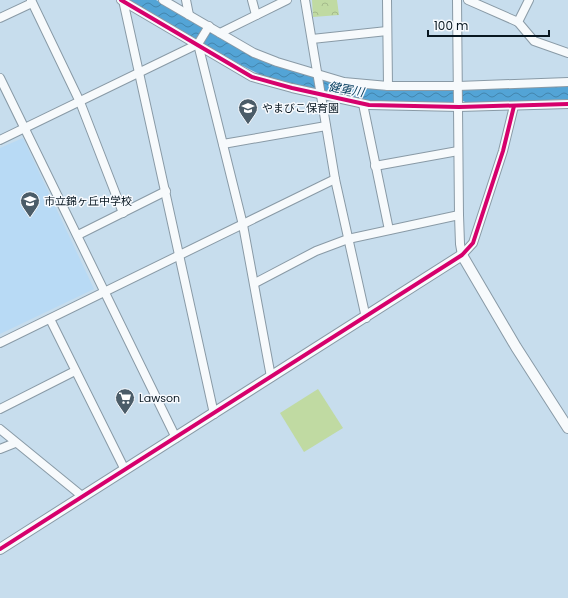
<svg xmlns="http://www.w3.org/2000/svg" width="568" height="598" viewBox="0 0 568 598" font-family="Poppins,'Noto Sans JP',sans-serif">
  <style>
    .built { fill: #b8daf5 }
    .park { fill: url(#park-crowns) }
    .pitch { fill: #c0daa2 }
    .water { fill: url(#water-waves) }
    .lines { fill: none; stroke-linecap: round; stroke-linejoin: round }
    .minor-casing { stroke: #899aa6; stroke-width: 10 }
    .tertiary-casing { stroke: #899aa6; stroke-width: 12 }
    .minor { stroke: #f7fafc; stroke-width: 8 }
    .tertiary { stroke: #f7fafc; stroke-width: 10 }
    .cycleway-casing { stroke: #f7fafe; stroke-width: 6 }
    .cycleway { stroke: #d6006c; stroke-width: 4 }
    .labels { text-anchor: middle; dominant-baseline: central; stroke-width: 3; stroke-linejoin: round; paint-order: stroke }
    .poi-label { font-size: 11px; fill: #081721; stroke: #f7fafe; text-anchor: start }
    .water-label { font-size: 12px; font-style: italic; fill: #0b4263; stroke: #f7fafe }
  </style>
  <defs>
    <pattern id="park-crowns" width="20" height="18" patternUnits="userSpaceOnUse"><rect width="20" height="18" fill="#c0daa2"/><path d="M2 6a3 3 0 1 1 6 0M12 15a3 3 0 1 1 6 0" fill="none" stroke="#a4ba8b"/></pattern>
    <pattern id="water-waves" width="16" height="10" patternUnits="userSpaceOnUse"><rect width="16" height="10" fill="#53a4d6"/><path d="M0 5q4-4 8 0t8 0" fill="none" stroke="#4385ad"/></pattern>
  </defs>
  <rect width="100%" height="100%" fill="#c7dded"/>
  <polygon class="built" points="23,138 94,289 0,334 0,148"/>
  <polygon class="park" points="312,0 337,0 339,15 313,17"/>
  <polygon class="pitch" points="318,389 343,428 304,452 280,413"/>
  <polygon class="water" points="127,0 156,0 233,44 341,83 568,85 568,99 466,104 464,101 446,103 371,101 349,98 265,77 223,56"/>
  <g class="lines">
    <g class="minor-casing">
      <g id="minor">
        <polyline points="31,0 80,102 123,213"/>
        <polyline points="121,0 252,77 292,88 369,105 459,107 568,104"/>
        <polyline points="123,0 214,414"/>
        <polyline points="163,0 254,53 277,62 344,82 388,86"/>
        <polyline points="186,0 189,15"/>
        <polyline points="252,0 256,15"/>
        <polyline points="305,0 335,179 366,318"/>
        <polyline points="387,0 388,86 458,86 568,82"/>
        <polyline points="457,0 459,215 460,244 462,255"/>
        <polyline points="468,0 518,22"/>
        <polyline points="529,0 518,22 534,41 568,53"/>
        <polyline points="0,18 32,3"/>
        <polyline points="220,33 287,0"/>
        <polyline points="312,39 387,31"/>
        <polyline points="198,44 243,225 271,377"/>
        <polyline points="0,78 176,438"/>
        <polyline points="363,104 389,230"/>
        <polyline points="0,140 198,44 209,26"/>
        <polyline points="223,144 326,126"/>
        <polyline points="375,166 458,151"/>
        <polyline points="78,235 166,191"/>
        <polyline points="462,255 473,243 503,151 514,106"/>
        <polyline points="255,283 316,251 348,239 459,215"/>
        <polyline points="50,319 125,470"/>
        <polyline points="0,343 335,179"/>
        <polyline points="0,409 75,371"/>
        <polyline points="0,429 82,496"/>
        <polyline points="0,449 15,443"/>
      </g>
    </g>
    <g class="tertiary-casing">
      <polyline id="tertiary" points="0,549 462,255 516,347 568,428"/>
    </g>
    <use href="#minor" class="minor"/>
    <use href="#tertiary" class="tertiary"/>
    <g class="cycleway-casing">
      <g id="cycleway">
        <polyline points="121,0 252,77 292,88 369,105 459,107 568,104"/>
        <polyline points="0,549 462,255 473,243 503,151 514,106"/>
      </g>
    </g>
    <use href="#cycleway" class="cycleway"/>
  </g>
  <defs>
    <g id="school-pin" transform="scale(1)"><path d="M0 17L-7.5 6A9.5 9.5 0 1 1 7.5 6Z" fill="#4b5c68" stroke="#f7fafe"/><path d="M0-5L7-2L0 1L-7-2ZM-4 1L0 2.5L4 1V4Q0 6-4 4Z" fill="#fff"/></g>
    <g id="supermarket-pin" transform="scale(1)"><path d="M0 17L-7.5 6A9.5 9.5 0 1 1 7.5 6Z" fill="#4b5c68" stroke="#f7fafe"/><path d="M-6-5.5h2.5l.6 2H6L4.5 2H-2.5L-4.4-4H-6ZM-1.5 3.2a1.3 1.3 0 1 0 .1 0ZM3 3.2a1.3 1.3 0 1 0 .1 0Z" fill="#fff"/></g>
  </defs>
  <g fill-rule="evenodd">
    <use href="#school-pin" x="248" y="108"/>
    <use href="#school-pin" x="30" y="201"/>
    <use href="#supermarket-pin" x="125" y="398"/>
  </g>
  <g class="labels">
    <g class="poi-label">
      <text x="262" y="108">やまびこ保育園</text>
      <text x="44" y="201">市立錦ヶ丘中学校</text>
      <text x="139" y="398">Lawson</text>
    </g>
    <g class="water-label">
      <text transform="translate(346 89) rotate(10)">健軍川</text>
    </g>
  </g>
  <path d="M428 30v6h121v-6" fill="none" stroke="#081721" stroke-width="2"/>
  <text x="434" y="30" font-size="12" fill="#081721" stroke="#f7fafe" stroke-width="3" paint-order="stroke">100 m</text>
</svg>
